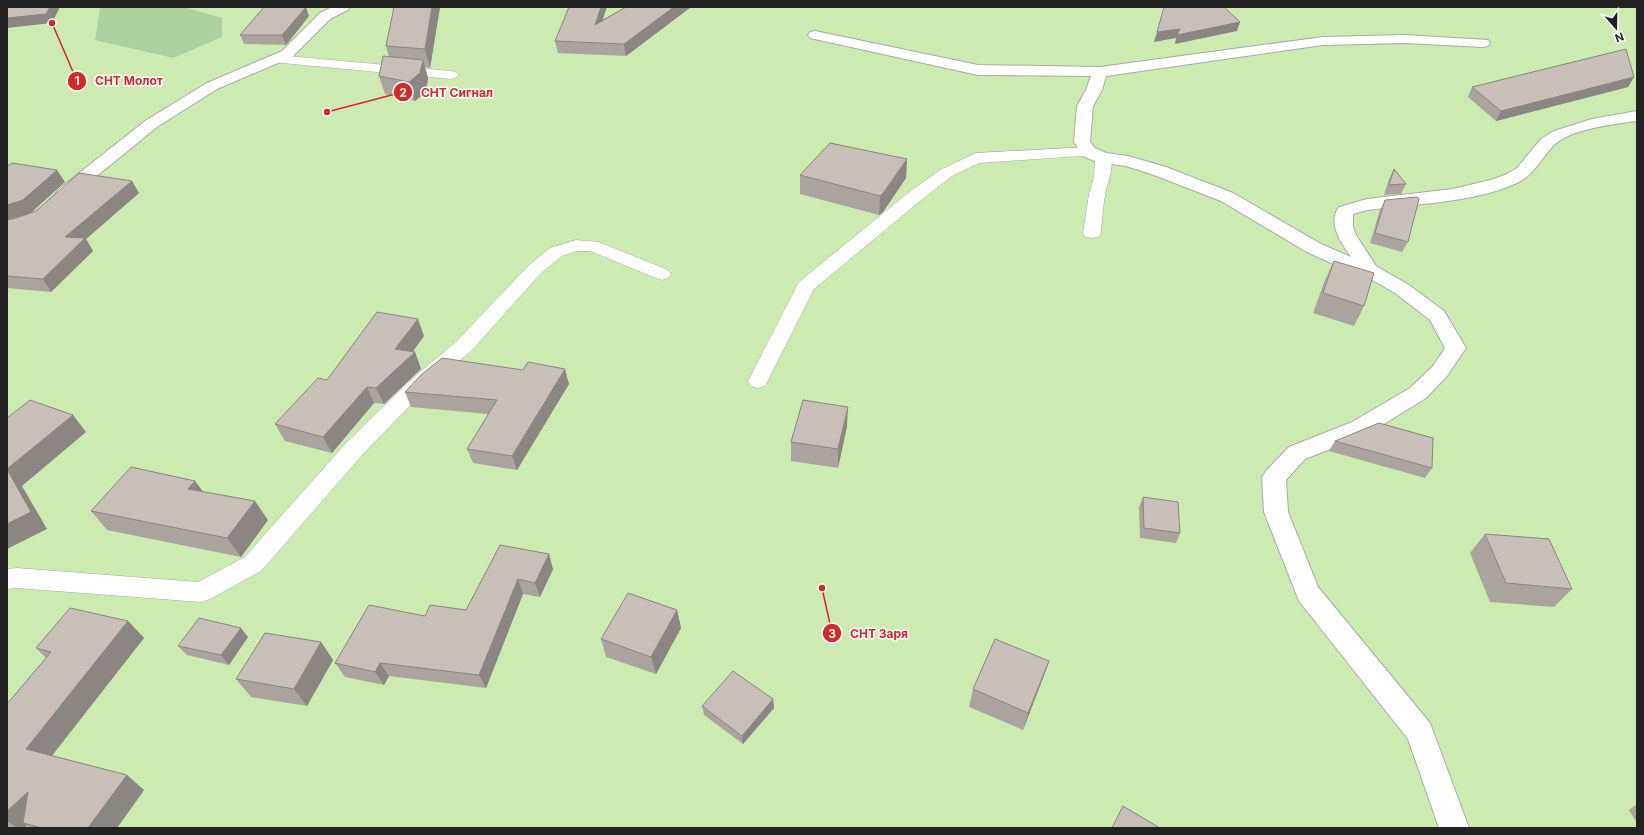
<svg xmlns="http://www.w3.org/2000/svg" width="1644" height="835" viewBox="0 0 1644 835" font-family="Inter,sans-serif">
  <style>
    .grass { fill: #cdebb0 }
    .forest { fill: #add19e }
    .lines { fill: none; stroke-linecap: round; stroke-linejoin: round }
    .service-casing { stroke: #a9a9a9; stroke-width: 1 }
    .minor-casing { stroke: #a9a9a9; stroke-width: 2 }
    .service { fill: #fff; fill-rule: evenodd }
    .minor { fill: #fff; fill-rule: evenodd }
    .wall { fill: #aba49e }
    .shaded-wall { fill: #8b8681 }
    .building { fill: #c7bfb8; stroke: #8b8681 }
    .leader { fill: none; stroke: #d62828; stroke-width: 1.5 }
    .callout-dot { fill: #d62828; stroke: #fff; stroke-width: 1.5 }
    .mark-label { font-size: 12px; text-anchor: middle; font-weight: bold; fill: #fff }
    .callout-label { font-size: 12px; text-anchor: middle; font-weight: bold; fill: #d62828; stroke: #fff; stroke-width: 3; stroke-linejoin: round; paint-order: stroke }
  </style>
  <rect width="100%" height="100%" fill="#f2efe9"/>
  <polygon class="grass" points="7,7 100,7 95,40 187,9 184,7 1637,7 1637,828 7,828"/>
  <polygon class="forest" points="100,7 184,7 222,18 222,37 173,58 95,40"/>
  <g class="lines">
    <g class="service-casing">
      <g id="service">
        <polygon points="277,55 451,71 456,72 458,75 456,78 451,79 272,62 270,59 272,56"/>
        <polygon points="1089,147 1095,149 1097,152 1095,155 979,163 952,176 920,201 814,289 765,386 758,388 751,386 748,381 799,282 908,193 940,170 976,153"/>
        <path d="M1103,153L1109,155C1116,165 1107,183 1105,195C1103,207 1102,220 1101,233L1098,237L1092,238L1086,237L1083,233L1089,194L1094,177L1095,158L1097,155Z"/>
        <polygon points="576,240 599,242 668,270 671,274 668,278 662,280 656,278 590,251 577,251 562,256 540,274 471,351 427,388 363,454 261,571 210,599 201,602 17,588 7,589 7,569 17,568 198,582 245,557 347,442 413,378 457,341 528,266 550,248"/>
      </g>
    </g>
    <g class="minor-casing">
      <g id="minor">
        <polygon points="332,7 350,7 348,10 330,19 292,57 217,89 157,127 71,197 65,198 59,197 56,193 59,189 145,121 207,83 282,51 320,13"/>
        <path d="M815,31L978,65L1100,67L1323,37L1405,35L1488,40L1490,43L1488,46L1483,47L1405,43L1323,45L1106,76L1102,90L1093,106L1090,142L1095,148L1106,153L1128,156L1166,167L1233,193L1321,244L1351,257C1341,243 1327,223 1339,207L1367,199L1453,189L1494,179L1507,174L1517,168L1541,139L1554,131L1592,119L1637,111V121C1614,124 1569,129 1553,146C1541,159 1534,175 1517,183C1473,203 1414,204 1367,210L1353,214V227L1356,235L1376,266L1409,285L1444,311L1466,348L1447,376L1426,398L1368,434L1305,459L1286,480L1288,512L1318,587L1430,723L1469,828H1439L1408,739L1299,601L1264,512L1262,477L1266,471L1289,447L1352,422L1410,388L1433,366L1445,348L1430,320L1395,293L1362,274L1331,263L1307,252L1221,201L1154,175L1126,166L1097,162L1083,156L1074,142L1077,106L1086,90L1091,76L978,75L810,38L808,35L810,32Z"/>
      </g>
    </g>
    <use href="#service" class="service"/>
    <use href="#minor" class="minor"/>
  </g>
  <g class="wall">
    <polygon points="394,7 440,7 430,68 425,67 428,78 426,92 415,101 385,94 379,76 389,57 386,46"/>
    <polygon points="626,7 691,7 626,56 558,53 555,41 602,20"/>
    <polygon points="309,16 286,45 244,44 240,35"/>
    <polygon points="1634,77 1628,87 1496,121 1468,97 1472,87"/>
    <polygon points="907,159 906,178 883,212 879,215 800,194 800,175"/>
    <polygon points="1394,169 1406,184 1401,194 1384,195 1389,179"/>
    <polygon points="132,181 139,193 86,239 93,251 51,292 7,288 7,220 16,218"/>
    <polygon points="1385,200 1408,242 1402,252 1370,243 1380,210"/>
    <polygon points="1334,261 1364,306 1354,326 1313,313 1325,280"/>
    <polygon points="424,336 412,352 415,352 421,369 384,404 374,403 332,453 285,441 275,424 327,380"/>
    <polygon points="523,370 569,384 517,470 473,463 467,449 488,414 411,407 405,392"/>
    <polygon points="847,426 838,468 791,461 791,442"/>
    <polygon points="1335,441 1432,468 1425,478 1329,451"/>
    <polygon points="195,481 203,492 268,520 241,557 107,530 91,511"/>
    <polygon points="1143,497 1180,533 1176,543 1140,538 1139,507"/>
    <polygon points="1485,534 1572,589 1554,607 1490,602 1470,553"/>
    <polygon points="500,545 553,569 540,597 523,594 486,688 389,676 384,685 345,677 335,663 425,616 466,610"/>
    <polygon points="677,610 681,628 656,674 606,657 601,639"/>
    <polygon points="128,621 144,638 52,756 144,790 117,828 30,828 28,826 25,828 7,827 7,704 46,658 36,648"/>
    <polygon points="248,637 229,665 187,655 178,646"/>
    <polygon points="321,642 333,660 307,706 251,697 236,679"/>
    <polygon points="1049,661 1043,678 1023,730 969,707 973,689"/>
    <polygon points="773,699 774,708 743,744 704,715 702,706"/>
    <polygon points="1637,804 1637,823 1629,810"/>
  </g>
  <g class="shaded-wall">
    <polygon points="50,7 60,7 52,23 7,28 7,18"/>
    <polygon points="306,7 309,16 286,45 282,35"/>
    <polygon points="432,7 440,7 430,68 425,49"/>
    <polygon points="601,7 607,7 597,37 595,25"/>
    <polygon points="674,7 691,7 626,56 624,44"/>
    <polygon points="1240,22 1237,31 1175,44 1176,38 1154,42 1157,32 1180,29"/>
    <polygon points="423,60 428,78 426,92 415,101 409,82"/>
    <polygon points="1634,77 1628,87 1496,121 1501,111"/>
    <polygon points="907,159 906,178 883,212 879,215 880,196"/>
    <polygon points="57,170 65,182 31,213 7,220 7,205"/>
    <polygon points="132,181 139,193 86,239 93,251 51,292 43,279 65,237"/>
    <polygon points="418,319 424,336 406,361 415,352 421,369 384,404 376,388 395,349"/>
    <polygon points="565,369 569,384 517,470 512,456"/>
    <polygon points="367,387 374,403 332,453 323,437"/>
    <polygon points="848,407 847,426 838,468 838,449"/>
    <polygon points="73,415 86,432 22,486 47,529 7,549 7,469"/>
    <polygon points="195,481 209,500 188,489"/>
    <polygon points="255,501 268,520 241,557 227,538"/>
    <polygon points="549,554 553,569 540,597 535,583"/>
    <polygon points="518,579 523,594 486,688 479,675"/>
    <polygon points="677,610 681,628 656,674 651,657"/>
    <polygon points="128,621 144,638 45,764 26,749"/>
    <polygon points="241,628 248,637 229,665 221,655"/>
    <polygon points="321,642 333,660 307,706 294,689"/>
    <polygon points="1049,661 1043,678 1023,730 1028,713"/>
    <polygon points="380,663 389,676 384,685 375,672"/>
    <polygon points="773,699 774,708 743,744 742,736"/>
    <polygon points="127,775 144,790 117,828 88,828"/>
    <polygon points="28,792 23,823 27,826 25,828 17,828 7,821 7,811"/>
  </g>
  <g class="building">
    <polygon points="7,7 50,7 46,14 7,18"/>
    <polygon points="264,7 306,7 282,35 240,35"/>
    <polygon points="394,7 432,7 425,49 386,46"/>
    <polygon points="569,7 601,7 595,25 626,7 674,7 624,44 555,41"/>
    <polygon points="1164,7 1224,7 1240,22 1177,35 1180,29 1157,32"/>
    <polygon points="1626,49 1634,77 1501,111 1472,87"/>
    <polygon points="383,56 423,60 420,73 409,82 379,76"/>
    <polygon points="830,143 907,159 884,192 880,196 800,175"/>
    <polygon points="12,163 57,170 23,200 7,205 7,166"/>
    <polygon points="1394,169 1406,184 1389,185"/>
    <polygon points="79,173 132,181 65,237 85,238 43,279 7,276 7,220 16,218 36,211"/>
    <polygon points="1417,197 1419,199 1408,242 1375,233 1385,200"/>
    <polygon points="1334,261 1374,273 1364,306 1323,293"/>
    <polygon points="377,312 418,319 395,349 415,352 376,388 367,387 323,437 275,424 318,378 327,380"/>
    <polygon points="442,358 523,370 528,362 565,369 512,456 467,449 497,400 405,392 422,374"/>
    <polygon points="30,400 73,415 7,469 31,512 7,524 7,418"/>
    <polygon points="803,400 848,407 838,449 791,442"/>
    <polygon points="1379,423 1433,438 1432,468 1335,441"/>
    <polygon points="131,467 195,481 188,489 255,501 227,538 91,511"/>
    <polygon points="1143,497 1178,502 1180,533 1144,528"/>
    <polygon points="1485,534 1549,539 1572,589 1506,583"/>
    <polygon points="500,545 549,554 535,583 518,579 479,675 380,663 375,672 335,663 369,605 425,616 430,605 466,610"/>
    <polygon points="628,593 677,610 651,657 601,639"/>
    <polygon points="70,608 128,621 26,749 127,775 88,828 42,828 23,823 28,792 7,811 7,704 51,652 36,648"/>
    <polygon points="199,618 241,628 221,655 178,646"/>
    <polygon points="265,633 321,642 294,689 236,679"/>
    <polygon points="995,639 1049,661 1028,713 973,689"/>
    <polygon points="733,671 773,699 742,736 702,706"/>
    <polygon points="1123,806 1160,828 1112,828"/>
  </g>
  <path class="leader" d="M52 23L77 81M327 112L403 92M822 588L832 633"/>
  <g class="callout-dot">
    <circle cx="52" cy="23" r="4"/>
    <circle cx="327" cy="112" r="4"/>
    <circle cx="822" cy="588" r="4"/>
    <circle cx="77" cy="81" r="10"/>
    <circle cx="403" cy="92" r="10"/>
    <circle cx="832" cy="633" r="10"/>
  </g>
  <g class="mark-label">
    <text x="77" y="85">1</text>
    <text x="403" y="97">2</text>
    <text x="832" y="638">3</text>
  </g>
  <g class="callout-label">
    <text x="129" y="85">СНТ Молот</text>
    <text x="457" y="97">СНТ Сигнал</text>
    <text x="879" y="638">СНТ Заря</text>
  </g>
  <rect width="1644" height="835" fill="none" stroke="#222222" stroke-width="16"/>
  <g transform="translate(1616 28) rotate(160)" stroke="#ffffff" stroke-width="3" paint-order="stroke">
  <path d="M0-3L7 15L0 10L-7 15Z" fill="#222222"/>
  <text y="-6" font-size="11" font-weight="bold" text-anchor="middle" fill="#222222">N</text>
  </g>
</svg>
